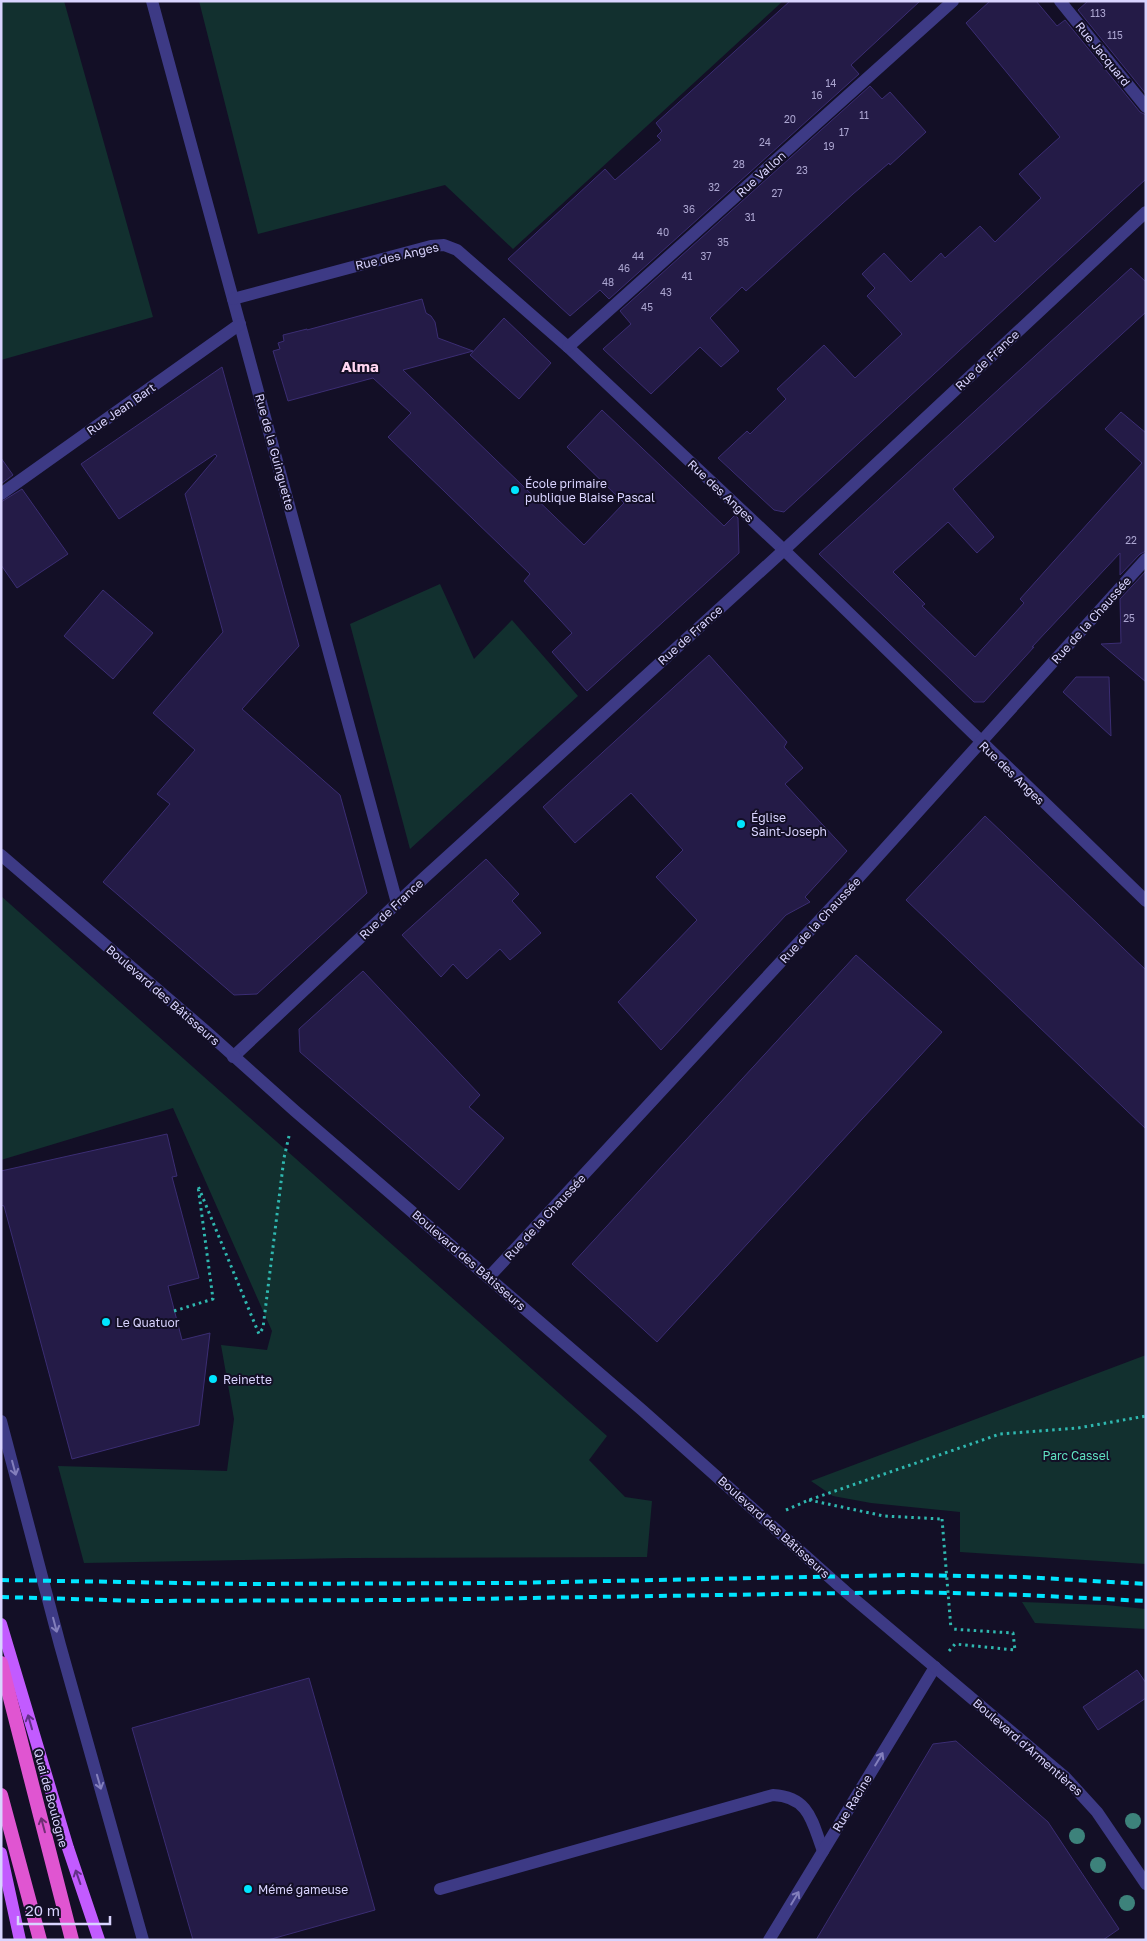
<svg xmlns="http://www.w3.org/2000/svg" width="1147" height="1941" viewBox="0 0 1147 1941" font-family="'Golos Text',sans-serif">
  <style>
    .green { fill: #12302f }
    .building { fill: #241b47; stroke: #3b2d73 }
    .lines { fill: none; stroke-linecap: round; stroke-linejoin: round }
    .path { stroke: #2fb8b0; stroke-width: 3; stroke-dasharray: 2.5 4; stroke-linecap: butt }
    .service { stroke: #3d3a85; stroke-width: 12 }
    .minor { stroke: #3d3a85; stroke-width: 12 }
    .tertiary { stroke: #3d3a85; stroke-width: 12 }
    .primary { stroke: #c25bff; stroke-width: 12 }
    .trunk { stroke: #e055d1; stroke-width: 14 }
    .rail { stroke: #00e5ff; stroke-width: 4; stroke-dasharray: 8 6; stroke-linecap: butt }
    .path-bridge { stroke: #2fb8b0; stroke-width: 3; stroke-dasharray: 2.5 4; stroke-linecap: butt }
    .tree { fill: #3d827b }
    .oneway { stroke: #837fbc }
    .oneway2 { stroke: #623188 }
    .oneway3 { stroke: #6f2e73 }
    .poi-dot { fill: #00e5ff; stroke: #130f26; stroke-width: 2 }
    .labels { text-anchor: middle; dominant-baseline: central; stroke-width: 4; stroke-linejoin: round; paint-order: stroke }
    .number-label { font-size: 10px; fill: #aca6d1 }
    .street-label { font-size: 12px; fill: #d9d4ff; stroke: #130f26 }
    .poi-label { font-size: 12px; fill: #d9d4ff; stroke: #130f26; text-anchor: start }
    .park-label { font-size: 12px; fill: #5fe0c0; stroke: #130f26 }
    .quarter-label { font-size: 15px; font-weight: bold; fill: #ffd6f0; stroke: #130f26 }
  </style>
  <rect width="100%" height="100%" fill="#130f26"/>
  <g class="green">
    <polygon points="1,1 64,1 153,317 1,360"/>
    <polygon points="199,1 783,1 513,249 445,185 258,234"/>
    <polygon points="440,584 474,659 512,620 578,696 410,849 350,624"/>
    <polygon points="1,896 607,1436 589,1460 625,1497 652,1501 647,1557 350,1558 84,1563 58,1466 227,1471 234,1419 221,1345 267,1350 272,1331 173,1108 1,1160"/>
    <polygon points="1146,1355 1146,1564 960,1552 960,1512 871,1503 833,1496 811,1481"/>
    <polygon points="1022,1602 1106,1605 1146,1609 1146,1629 1035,1623"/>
  </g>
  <g class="building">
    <polygon points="790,1 920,1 851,65 859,74 609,299 600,290 570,316 508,259 605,169 615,180 661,140 657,136 662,131 656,123"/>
    <polygon points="990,1 1036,1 1057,26 1065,20 1140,112 1146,115 1146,179 784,512 774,510 718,458 747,431 750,434 786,399 777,389 824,345 855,378 902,334 867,296 875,288 862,274 884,253 911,282 941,253 945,258 980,226 995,242 1041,198 1019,174 1060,137 966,23"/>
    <polygon points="1088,1 1146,1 1146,94 1078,10"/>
    <polygon points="870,86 882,99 890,92 926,132 890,165 889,163 853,194 746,291 742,287 710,318 739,351 721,367 700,347 651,394 603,349 631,324 620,311"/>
    <polygon points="1131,268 1146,282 1146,312 953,489 994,537 977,553 948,522 893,572 925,604 922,606 975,657 1024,603 1020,599 1142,463 1105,429 1121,412 1146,433 1146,551 1140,554 1120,575 1120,553 1032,647 1034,647 984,702 974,702 819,554"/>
    <polygon points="422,299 426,313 431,316 435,322 438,338 473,351 403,370 584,545 624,503 567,447 602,410 724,526 735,515 738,518 739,553 587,691 552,652 572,633 524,581 530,574 388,437 411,413 373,378 288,401 273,351 280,349 278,343 284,341 283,335 307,329 307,330"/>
    <polygon points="504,318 551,363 519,399 470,355"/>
    <polygon points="222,367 299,646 242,709 340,795 367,893 257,994 234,995 103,882 170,804 157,794 195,750 153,713 223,632 185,494 217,456 215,454 119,519 81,464"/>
    <polygon points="1,458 13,475 1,484"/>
    <polygon points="22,489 68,554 17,588 1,565 1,502"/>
    <polygon points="1146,571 1146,682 1101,644 1121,643 1120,599"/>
    <polygon points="103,590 153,633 113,679 64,636"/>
    <polygon points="709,655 787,742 784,747 803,768 785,784 847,851 805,897 810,902 786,915 661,1050 618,1002 697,920 656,877 683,850 631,793 575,843 543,807"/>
    <polygon points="1076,677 1109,677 1111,736 1063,692"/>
    <polygon points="985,816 1146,970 1146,1129 906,900"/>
    <polygon points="486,859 519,894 512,901 541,933 510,960 500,949 467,979 453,964 441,977 402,935"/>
    <polygon points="856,955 942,1032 657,1342 572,1264"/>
    <polygon points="363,971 480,1095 469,1107 504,1138 459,1190 300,1052 299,1029"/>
    <polygon points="167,1134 177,1176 172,1177 199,1278 168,1286 182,1340 210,1333 199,1425 72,1459 4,1206 1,1205 1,1171"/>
    <polygon points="1137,1670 1146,1683 1146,1698 1098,1730 1083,1707"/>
    <polygon points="309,1678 375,1910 268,1940 193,1940 132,1728"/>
    <polygon points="956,1741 1048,1822 1119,1929 1103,1940 816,1940 933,1744"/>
  </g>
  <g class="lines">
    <g class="path">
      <polyline points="174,1311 213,1299 198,1186 259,1334 263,1328 284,1158 289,1136"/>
      <polyline points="809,1500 884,1516 942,1519"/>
      <polyline points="786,1510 809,1500 1000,1434 1078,1428 1146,1416"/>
      <polyline points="949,1651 955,1644 1015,1650 1013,1633 951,1629"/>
    </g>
    <path class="service" d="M440,1889L773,1795C810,1797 812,1822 823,1851"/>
    <g class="minor">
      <polyline points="152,1 397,903"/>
      <polyline points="1060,1 1146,107"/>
      <polyline points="233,299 431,246 444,245 457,250 568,347 784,550 1146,901"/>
      <polyline points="568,347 953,1"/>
      <polyline points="1,494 240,324"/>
      <polyline points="233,1057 425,877 784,550 1146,212"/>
      <polyline points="489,1277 852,885 1146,559"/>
      <polyline points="1,1421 60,1645 143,1940"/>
      <polyline points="769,1940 935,1667"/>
    </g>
    <polyline class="tertiary" points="1,855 208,1033 295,1111 642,1410 846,1592 1065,1777 1097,1812 1146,1884"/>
    <g class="primary">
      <polyline points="1,1624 68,1848 99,1940"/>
      <polyline points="1,1853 20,1940"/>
    </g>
    <g class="trunk">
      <polyline points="1,1663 72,1940"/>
      <polyline points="1,1795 40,1940"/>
    </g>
    <g class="rail">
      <polyline points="1,1580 244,1584 509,1583 906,1575 1023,1577 1146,1584"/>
      <polyline points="1,1597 143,1601 404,1600 911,1592 1024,1595 1146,1601"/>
    </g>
    <polyline class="path-bridge" points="942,1519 951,1629"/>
  </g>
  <g class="tree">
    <circle cx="1133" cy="1821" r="8"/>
    <circle cx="1077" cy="1836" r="8"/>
    <circle cx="1098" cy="1865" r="8"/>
    <circle cx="1127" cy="1903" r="8"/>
  </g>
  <defs><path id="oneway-shaft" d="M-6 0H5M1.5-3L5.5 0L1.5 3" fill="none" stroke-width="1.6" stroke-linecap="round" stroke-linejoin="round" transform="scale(1.25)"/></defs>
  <g class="oneway">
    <use href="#oneway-shaft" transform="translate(14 1468) rotate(75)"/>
    <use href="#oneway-shaft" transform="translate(55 1625) rotate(75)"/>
    <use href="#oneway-shaft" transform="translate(879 1759) rotate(-59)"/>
    <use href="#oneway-shaft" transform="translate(99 1782) rotate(74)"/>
    <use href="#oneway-shaft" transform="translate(795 1898) rotate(-59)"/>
  </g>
  <g class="oneway2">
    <use href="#oneway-shaft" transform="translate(30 1722) rotate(-106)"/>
    <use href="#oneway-shaft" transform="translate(78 1877) rotate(-109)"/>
  </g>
  <use class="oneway3" href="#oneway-shaft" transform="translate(43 1825) rotate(-105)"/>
  <g class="poi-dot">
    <circle cx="515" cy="490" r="5"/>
    <circle cx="741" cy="824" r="5"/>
    <circle cx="106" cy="1322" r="5"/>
    <circle cx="213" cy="1379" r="5"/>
    <circle cx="248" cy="1889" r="5"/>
  </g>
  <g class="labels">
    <g class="number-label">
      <text x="1098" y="13">113</text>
      <text x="1115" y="35">115</text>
      <text x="831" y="83">14</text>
      <text x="817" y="95">16</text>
      <text x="864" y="115">11</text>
      <text x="790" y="119">20</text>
      <text x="844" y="132">17</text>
      <text x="765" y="142">24</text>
      <text x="829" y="146">19</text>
      <text x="739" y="164">28</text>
      <text x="802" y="170">23</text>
      <text x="714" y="187">32</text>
      <text x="777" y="193">27</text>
      <text x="689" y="209">36</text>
      <text x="750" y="217">31</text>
      <text x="663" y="232">40</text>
      <text x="723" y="242">35</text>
      <text x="638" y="256">44</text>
      <text x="706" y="256">37</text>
      <text x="624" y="268">46</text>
      <text x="687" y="276">41</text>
      <text x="608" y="282">48</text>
      <text x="666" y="292">43</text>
      <text x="647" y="307">45</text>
      <text x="1131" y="540">22</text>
      <text x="1129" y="618">25</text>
    </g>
    <g class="street-label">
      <text transform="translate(1103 54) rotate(51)">Rue Jacquard</text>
      <text transform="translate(761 174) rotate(-42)">Rue Vallon</text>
      <text transform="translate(397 256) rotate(-13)">Rue des Anges</text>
      <text transform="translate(987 360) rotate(-43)">Rue de France</text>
      <text transform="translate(121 409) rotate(-35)">Rue Jean Bart</text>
      <text transform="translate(275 452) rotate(75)">Rue de la Guinguette</text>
      <text transform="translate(721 491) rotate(43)">Rue des Anges</text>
      <text transform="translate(1091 620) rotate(-48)">Rue de la Chaussée</text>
      <text transform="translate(690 635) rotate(-42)">Rue de France</text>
      <text transform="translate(1012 773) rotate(44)">Rue des Anges</text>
      <text transform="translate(391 909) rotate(-43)">Rue de France</text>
      <text transform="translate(820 920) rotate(-47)">Rue de la Chaussée</text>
      <text transform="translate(163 995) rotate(41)">Boulevard des Bâtisseurs</text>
      <text transform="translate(545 1217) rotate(-47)">Rue de la Chaussée</text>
      <text transform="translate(469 1260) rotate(41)">Boulevard des Bâtisseurs</text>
      <text transform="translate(774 1527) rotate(42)">Boulevard des Bâtisseurs</text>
      <text transform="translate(1028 1747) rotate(41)">Boulevard d'Armentières</text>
      <text transform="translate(51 1798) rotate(75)">Quai de Boulogne</text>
      <text transform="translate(852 1803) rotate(-59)">Rue Racine</text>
    </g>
    <g class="poi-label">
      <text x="525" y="483">École primaire<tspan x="525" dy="14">publique Blaise Pascal</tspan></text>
      <text x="751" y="817">Église<tspan x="751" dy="14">Saint-Joseph</tspan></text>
      <text x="116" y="1322">Le Quatuor</text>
      <text x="223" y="1379">Reinette</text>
      <text x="258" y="1889">Mémé gameuse</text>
    </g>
    <g class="park-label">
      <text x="1076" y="1455">Parc Cassel</text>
    </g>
    <g class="quarter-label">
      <text x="360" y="366">Alma</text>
    </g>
  </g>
  <rect width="1147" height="1941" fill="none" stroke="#d9d4ff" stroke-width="5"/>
  <path d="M18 1916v8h92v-8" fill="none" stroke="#d9d4ff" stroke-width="2.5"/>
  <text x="25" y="1916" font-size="15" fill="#d9d4ff" stroke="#130f26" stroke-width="4" paint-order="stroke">20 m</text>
</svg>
